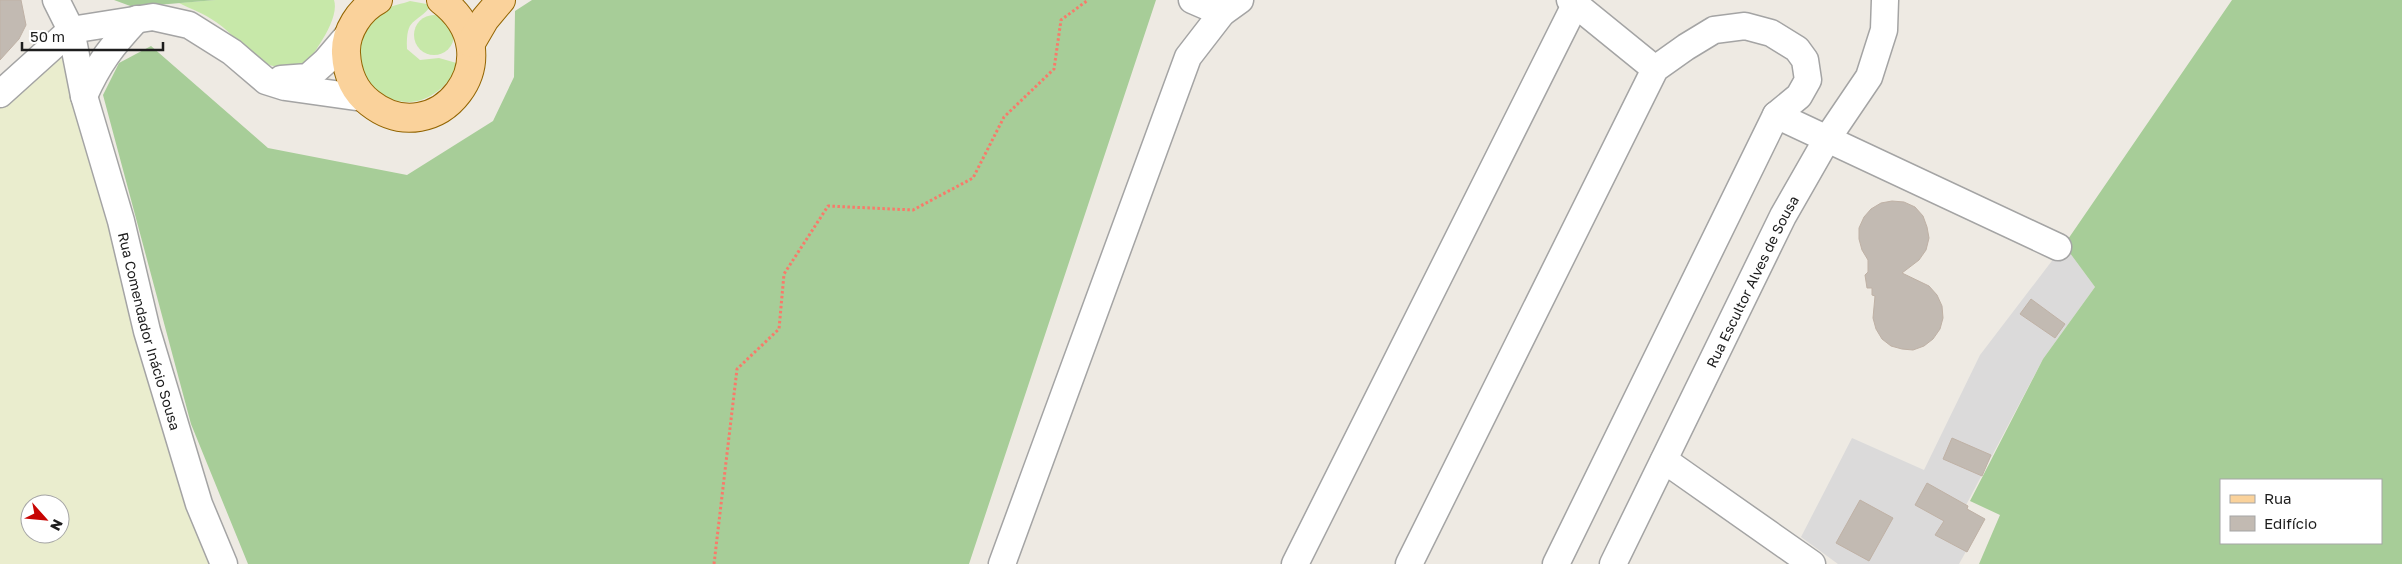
<svg xmlns="http://www.w3.org/2000/svg" width="2402" height="564" viewBox="0 0 2402 564" font-family="'Golos Text',sans-serif">
  <style>
    .residential { fill: #dbdada }
    .farmland { fill: #eaedce; fill-rule: evenodd }
    .grass { fill: #c7e8a9 }
    .forest { fill: #a7cd98; fill-rule: evenodd }
    .building { fill: #c2bab2; stroke: #bfb1a5 }
    .lines { fill: none; stroke-linecap: round; stroke-linejoin: round }
    .minor-casing { stroke: #a4a4a4; stroke-width: 29 }
    .major-casing { stroke: #936502; stroke-width: 30 }
    .path { stroke: #f87a6a; stroke-width: 3; stroke-dasharray: 2.5 2.5; stroke-linecap: butt }
    .minor { stroke: #fff; stroke-width: 26 }
    .major { stroke: #fad29b; stroke-width: 28 }
    .labels { text-anchor: middle; dominant-baseline: central; stroke-width: 4.5; stroke-linejoin: round; paint-order: stroke }
    .street-label { font-size: 14px; fill: #1d1d1d; stroke: #fff }
  </style>
  <rect width="100%" height="100%" fill="#eeeae3"/>
  <polygon class="residential" points="2064,245 2095,287 2043,359 1965,507 1984,519 1959,564 1838,564 1801,537 1852,438 1924,470 1980,355"/>
  <path class="farmland" d="M52,52L87,62L216,564H0V96ZM30,504H60V534H30Z"/>
  <g class="grass">
    <path d="M216,0H334C338,12 328,31 321,42C310,59 306,69 284,68C251,65 241,39 216,22C205,14 191,9 179,3Z"/>
    <path d="M410,1L432,5C415,26 406,16 407,49L420,60L439,58L460,64C407,157 314,56 385,10C391,5 403,4 410,1Z"/>
    <circle cx="434" cy="35" r="20"/>
  </g>
  <g class="forest">
    <polygon points="114,0 216,0 133,7"/>
    <polygon points="532,0 1156,0 969,564 248,564 191,424 103,95 119,63 151,46 268,148 407,175 493,121 514,77 515,11"/>
    <path d="M2232,0H2402V564H1979L2000,515L1970,501L2043,359L2095,287L2064,245ZM2221,480H2381V543H2221Z"/>
  </g>
  <g class="building">
    <polygon points="0,0 21,0 26,25 19,39 0,60"/>
    <polygon points="1892,201 1904,202 1915,207 1923,216 1927,227 1929,238 1926,250 1919,260 1902,273 1929,286 1937,295 1942,306 1943,318 1940,329 1933,339 1924,346 1913,350 1902,349 1891,346 1882,339 1876,329 1873,318 1875,296 1872,295 1872,288 1867,288 1865,275 1868,272 1868,260 1862,250 1859,239 1859,228 1864,217 1871,209 1881,203"/>
    <polygon points="2031,299 2065,324 2055,338 2020,314"/>
    <polygon points="1952,438 1991,455 1982,476 1943,459"/>
    <polygon points="1927,483 1968,506 1967,509 1985,519 1967,552 1935,535 1944,521 1915,505"/>
    <polygon points="1860,500 1893,518 1869,561 1836,543"/>
  </g>
  <g class="lines">
    <g class="minor-casing">
      <g id="minor">
        <path id="s1" d="M56,0L71,30L84,96L121,221L147,331L199,504L224,564"/>
        <polyline points="1192,0 1222,13"/>
        <polyline points="1570,0 1655,69"/>
        <polyline points="281,79 308,77 326,61 349,34"/>
        <polyline points="0,94 71,30 153,17 189,25 232,52 266,81 285,87 363,98"/>
        <path d="M84,96C99,62 112,46 137,19"/>
        <polyline points="1776,115 2058,247"/>
        <polyline points="1664,460 1812,564"/>
        <polyline points="1002,564 1188,57 1222,13 1240,0"/>
        <polyline points="1295,564 1576,3"/>
        <polyline points="1409,564 1655,69 1686,47 1714,30 1745,26 1771,33 1797,49 1805,60 1808,80 1799,96 1776,115 1556,564"/>
        <path id="s2" d="M1613,564L1783,216L1827,139L1869,77L1884,30L1885,0"/>
      </g>
    </g>
    <g class="major-casing">
      <g id="major">
        <path d="M378,0C360,9 345,32 346,53C347,73 354,91 370,103C436,155 516,57 441,0"/>
        <polyline points="471,43 485,19 501,0"/>
      </g>
    </g>
    <polyline class="path" points="714,564 737,369 779,329 784,274 828,206 913,210 973,178 1004,117 1054,69 1061,20 1088,0"/>
    <use href="#minor" class="minor"/>
    <use href="#major" class="major"/>
  </g>
  <g class="labels">
    <g class="street-label">
      <text stroke="none"><textPath href="#s2" startOffset="315">Rua Escultor Alves de Sousa</textPath></text>
      <text stroke="none"><textPath href="#s1" startOffset="345">Rua Comendador Inácio Sousa</textPath></text>
    </g>
  </g>
  <rect x="2220" y="479" width="162" height="65" fill="#ffffff" stroke="#a5a5a5"/>
  <rect x="2230" y="495" width="25" height="8" fill="#fad29b" stroke="#a5a5a5"/>
  <text x="2264" y="504" font-size="15" fill="#1d1d1d">Rua</text>
  <rect x="2230" y="516" width="25" height="15" fill="#c2bab2" stroke="#a5a5a5"/>
  <text x="2264" y="529" font-size="15" fill="#1d1d1d">Edifício</text>
  <g transform="translate(45 519) rotate(117)"><circle r="24" fill="#ffffff" stroke="#a5a5a5"/>
  <path d="M0-4L9 19L0 12L-9 19Z" fill="#c70503"/>
  <text y="-8" font-size="14" font-weight="bold" text-anchor="middle" fill="#1d1d1d">N</text>
  </g>
  <path d="M22 42v8h141v-8" fill="none" stroke="#1d1d1d" stroke-width="2.5"/>
  <text x="30" y="42" font-size="15" fill="#1d1d1d" stroke="#ffffff" stroke-width="4" paint-order="stroke">50 m</text>
</svg>
